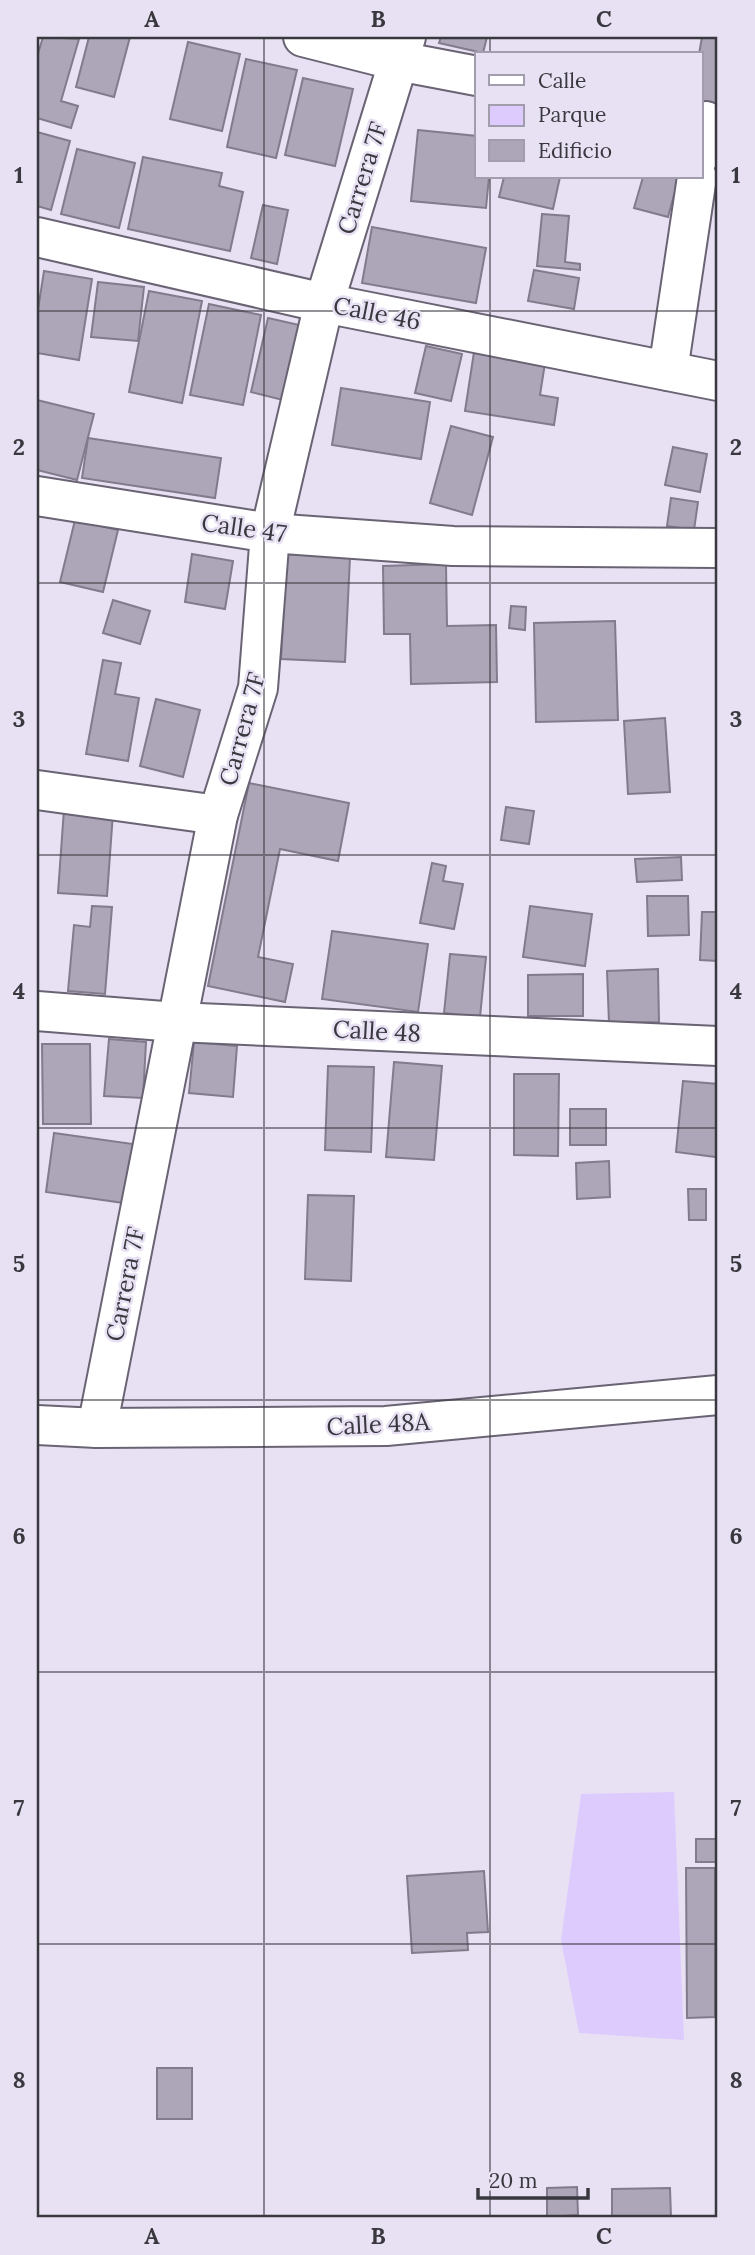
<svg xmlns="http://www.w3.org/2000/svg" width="755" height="2255" viewBox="0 0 755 2255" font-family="Lora,serif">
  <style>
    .green { fill: #decbfd }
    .building { fill: #ada6b8; stroke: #817b8c; stroke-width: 2 }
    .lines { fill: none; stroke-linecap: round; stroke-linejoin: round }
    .minor-casing { stroke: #696373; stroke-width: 42 }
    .minor { stroke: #fff; stroke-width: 38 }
    .grid { fill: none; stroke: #3a383f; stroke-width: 2; stroke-opacity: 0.55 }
    .labels { text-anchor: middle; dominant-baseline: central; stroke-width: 5; stroke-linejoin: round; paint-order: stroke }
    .street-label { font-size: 24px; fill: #3a383f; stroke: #e8e1f4 }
    .neatline { fill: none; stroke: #3a383f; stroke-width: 2.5 }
    .grid-label { font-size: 23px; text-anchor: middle; font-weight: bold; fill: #3a383f }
  </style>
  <rect width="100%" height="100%" fill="#e8e1f4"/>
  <polygon class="green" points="674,1792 684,2040 579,2033 561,1940 581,1794"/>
  <g class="building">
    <polygon points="43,37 79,39 61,101 78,106 71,128 37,118 37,57"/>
    <polygon points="89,37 130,37 114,97 76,87"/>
    <polygon points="441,37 487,37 483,53 439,43"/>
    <polygon points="702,37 718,37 718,109 701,107 699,54"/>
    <polygon points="188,42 240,54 222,131 170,119"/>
    <polygon points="246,59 297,70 276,158 227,147"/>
    <polygon points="303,78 353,89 335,166 285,155"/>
    <polygon points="418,130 477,136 477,177 489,177 486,208 411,201"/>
    <polygon points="37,132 70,141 51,210 37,206"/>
    <polygon points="77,149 135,163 119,228 61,214"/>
    <polygon points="143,157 222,173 219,186 243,192 230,251 128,229"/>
    <polygon points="504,177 560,177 553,209 499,197"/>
    <polygon points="643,177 679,177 668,217 634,208"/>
    <polygon points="263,205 288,210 277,264 251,258"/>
    <polygon points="542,214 569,216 565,262 580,264 580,270 537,266"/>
    <polygon points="372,227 486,248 476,303 362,283"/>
    <polygon points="534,270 579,278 574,309 528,301"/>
    <polygon points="44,271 92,279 79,360 37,353 37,316"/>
    <polygon points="98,282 144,287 138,341 91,337"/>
    <polygon points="149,291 202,301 182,403 129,392"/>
    <polygon points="209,304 261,315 243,405 190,395"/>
    <polygon points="268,318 308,327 291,402 251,392"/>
    <polygon points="426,346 462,354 451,401 415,393"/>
    <polygon points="474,352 545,363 540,395 558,398 554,425 465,411"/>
    <polygon points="341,388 430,402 421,459 332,445"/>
    <polygon points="37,400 94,414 77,480 37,470"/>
    <polygon points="451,426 493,437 472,515 430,503"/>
    <polygon points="88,438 221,458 215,498 82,478"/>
    <polygon points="673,447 707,454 700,492 665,485"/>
    <polygon points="671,498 698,502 694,530 667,526"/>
    <polygon points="75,520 118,530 103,592 60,582"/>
    <polygon points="192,554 233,561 225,609 185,602"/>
    <polygon points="287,554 350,557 345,662 281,659"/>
    <polygon points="446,564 447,626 496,625 497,682 411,684 410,634 384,634 383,566"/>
    <polygon points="113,600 150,611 140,644 103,633"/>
    <polygon points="511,606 526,607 525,630 509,628"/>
    <polygon points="615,621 618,720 536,722 534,623"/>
    <polygon points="103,660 121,663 115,694 139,698 128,761 86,754"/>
    <polygon points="156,699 200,710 183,777 140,766"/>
    <polygon points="665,718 670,792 628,794 624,721"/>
    <polygon points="249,783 349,803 338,861 280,849 258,957 293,964 285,1002 208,986"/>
    <polygon points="506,807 534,811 529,844 501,840"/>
    <polygon points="64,809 113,813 107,896 58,893"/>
    <polygon points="681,857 682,880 637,882 635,859"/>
    <polygon points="432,863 446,866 443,881 463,884 454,929 420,923"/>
    <polygon points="647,896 688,896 689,935 648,936"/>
    <polygon points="92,906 112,907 105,994 68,991 74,925 90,927"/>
    <polygon points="530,906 592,914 585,966 523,957"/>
    <polygon points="702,912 718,912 718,961 700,960"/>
    <polygon points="332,931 428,944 418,1012 322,999"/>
    <polygon points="450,954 486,957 480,1017 444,1013"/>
    <polygon points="658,969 659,1022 609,1023 607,971"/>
    <polygon points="583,974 583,1016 528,1016 528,975"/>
    <polygon points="109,1039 146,1042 143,1098 104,1096"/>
    <polygon points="194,1042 237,1046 233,1097 189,1093"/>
    <polygon points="42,1044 90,1044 91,1124 43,1124"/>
    <polygon points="394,1062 442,1066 434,1160 386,1157"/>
    <polygon points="328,1066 374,1067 371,1152 325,1150"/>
    <polygon points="514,1074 559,1074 558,1156 514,1155"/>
    <polygon points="683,1081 718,1084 716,1157 676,1152"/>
    <rect x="570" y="1109" width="36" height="36"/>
    <polygon points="54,1133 133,1144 124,1203 46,1192"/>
    <polygon points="609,1161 610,1197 577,1199 576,1163"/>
    <polygon points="688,1189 706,1189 706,1220 689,1220"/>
    <polygon points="308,1195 354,1196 351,1281 305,1279"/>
    <rect x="696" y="1839" width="22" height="23"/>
    <polygon points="686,1868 715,1868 715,2017 687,2018"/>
    <polygon points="484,1871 488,1932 467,1933 468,1950 412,1953 407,1876"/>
    <rect x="157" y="2068" width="35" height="51"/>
    <polygon points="577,2187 578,2215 547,2217 547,2188"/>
    <polygon points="670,2188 671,2218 612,2218 612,2189"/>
  </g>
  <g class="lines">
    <g class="minor-casing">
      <g id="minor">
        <polyline points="303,37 398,61 477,76"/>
        <polyline points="701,154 706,121"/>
        <polyline points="37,237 324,303 718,381"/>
        <polyline points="668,371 697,177"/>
        <polyline points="37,496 270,533 453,546 718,548"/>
        <polyline points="37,790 218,815"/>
        <polyline points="37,1011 176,1022 718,1046"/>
        <polyline points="37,1425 97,1428 386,1426 718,1395"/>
        <polyline points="97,1428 218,815 258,688 270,533 324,303 406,37"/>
      </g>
    </g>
    <use href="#minor" class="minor"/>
  </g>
  <path class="grid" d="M264,37V2218M490,37V54M490,177V2218M37,311H718M37,583H718M37,855H718M37,1128H718M37,1400H718M37,1672H718M37,1944H718"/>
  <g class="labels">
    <g class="street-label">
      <text transform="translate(362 178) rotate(-73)">Carrera 7F</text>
      <text transform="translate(377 313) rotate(11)">Calle 46</text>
      <text transform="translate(244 528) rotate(8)">Calle 47</text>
      <text transform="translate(242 729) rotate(-75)">Carrera 7F</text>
      <text transform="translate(377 1031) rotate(3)">Calle 48</text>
      <text transform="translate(125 1284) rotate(-79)">Carrera 7F</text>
      <text transform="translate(378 1424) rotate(-3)">Calle 48A</text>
    </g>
  </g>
  <rect width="755" height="2255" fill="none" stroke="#e8e1f4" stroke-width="77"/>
  <rect x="475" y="52" width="228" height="126" fill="#e8e1f4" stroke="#a29dac" stroke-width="2"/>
  <rect x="489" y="75" width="35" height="10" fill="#ffffff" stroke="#a29dac" stroke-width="2"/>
  <text x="538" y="88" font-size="21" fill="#3a383f">Calle</text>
  <rect x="489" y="105" width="35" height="21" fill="#decbfd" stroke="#a29dac" stroke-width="2"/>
  <text x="538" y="122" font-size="21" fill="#3a383f">Parque</text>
  <rect x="489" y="140" width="35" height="21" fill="#ada6b8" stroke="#a29dac" stroke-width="2"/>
  <text x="538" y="158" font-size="21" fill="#3a383f">Edificio</text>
  <path d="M478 2188v10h110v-10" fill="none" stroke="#3a383f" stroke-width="3.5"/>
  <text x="489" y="2188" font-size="21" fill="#3a383f" stroke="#e8e1f4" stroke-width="5" paint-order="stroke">20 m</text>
  <rect x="38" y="38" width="678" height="2178" class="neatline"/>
  <g class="grid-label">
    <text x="152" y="27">A</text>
    <text x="378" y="27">B</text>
    <text x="604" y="27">C</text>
    <text x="19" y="183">1</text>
    <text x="736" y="183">1</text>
    <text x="19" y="455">2</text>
    <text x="736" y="455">2</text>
    <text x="19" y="727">3</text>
    <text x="736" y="727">3</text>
    <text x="19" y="999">4</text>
    <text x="736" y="999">4</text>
    <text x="19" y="1272">5</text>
    <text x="736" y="1272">5</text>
    <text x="19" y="1544">6</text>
    <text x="736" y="1544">6</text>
    <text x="19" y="1816">7</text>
    <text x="736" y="1816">7</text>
    <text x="19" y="2088">8</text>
    <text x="736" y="2088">8</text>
    <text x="152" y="2244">A</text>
    <text x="378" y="2244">B</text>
    <text x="604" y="2244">C</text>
  </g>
</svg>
